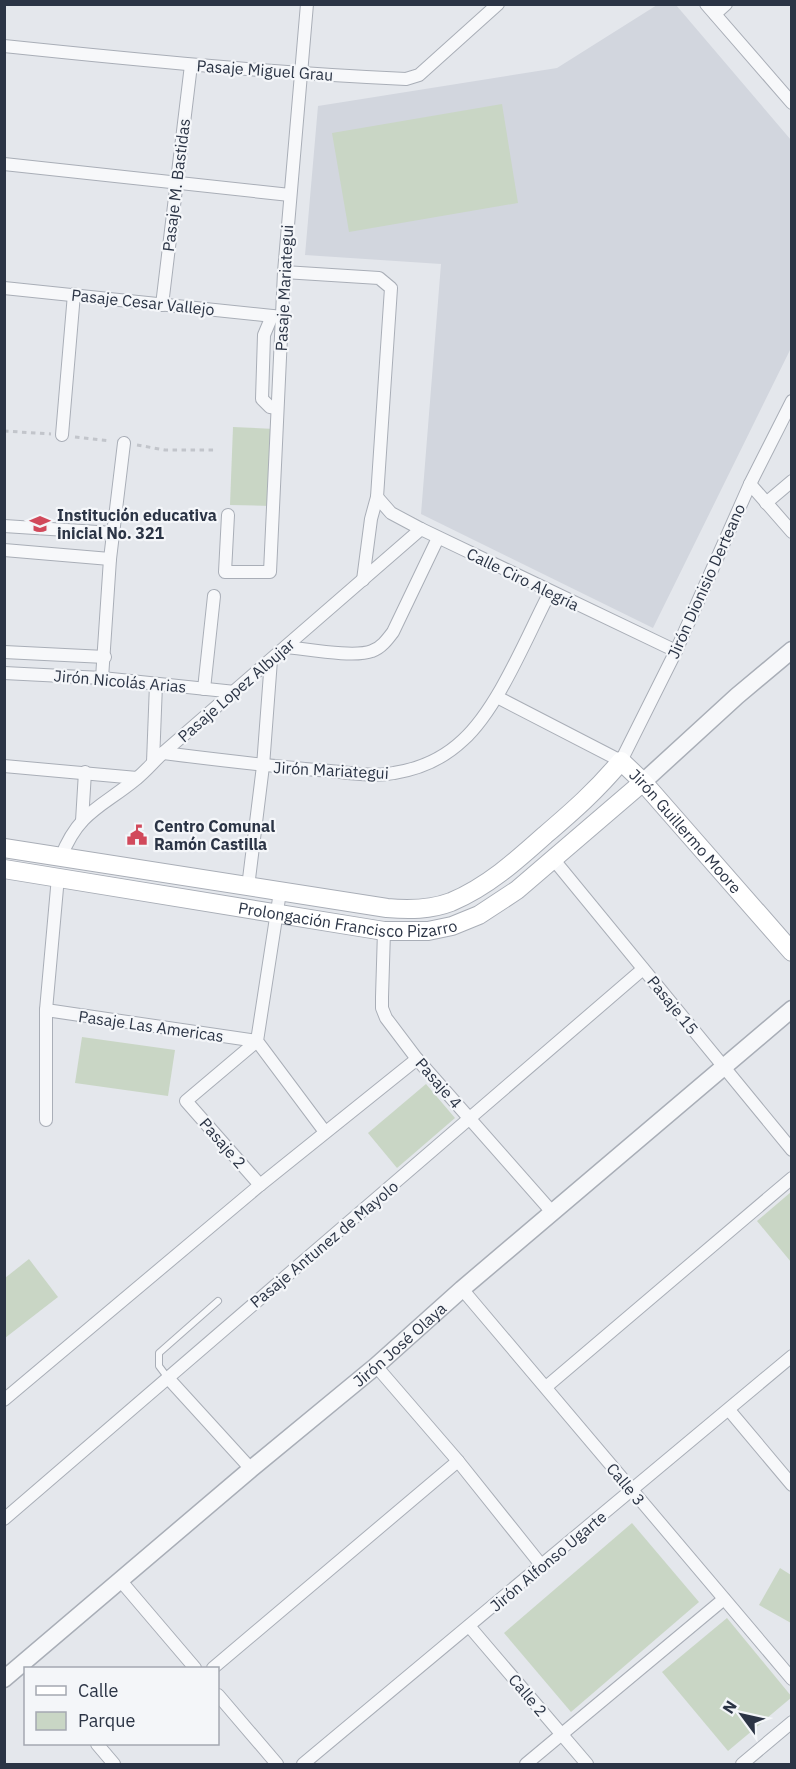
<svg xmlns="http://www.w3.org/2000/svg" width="796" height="1769" viewBox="0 0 796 1769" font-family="'IBM Plex Sans',sans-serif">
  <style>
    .built { fill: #d2d6de }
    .green { fill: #c9d6c5 }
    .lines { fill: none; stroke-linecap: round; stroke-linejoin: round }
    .service-casing { stroke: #a9aeb7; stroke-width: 8 }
    .minor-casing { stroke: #a9aeb7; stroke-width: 14 }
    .tertiary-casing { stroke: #a9aeb7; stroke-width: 19 }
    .secondary-casing { stroke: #a9aeb7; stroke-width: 20 }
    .path { stroke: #c2c5cb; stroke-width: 3; stroke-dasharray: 4.5 4.5; stroke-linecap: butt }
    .service { stroke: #f7f8fa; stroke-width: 6 }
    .minor { stroke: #f7f8fa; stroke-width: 12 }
    .tertiary { stroke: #f7f8fa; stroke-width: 16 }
    .secondary { stroke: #fff; stroke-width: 18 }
    .labels { text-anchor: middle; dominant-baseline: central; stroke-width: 4.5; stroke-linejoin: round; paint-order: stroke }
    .street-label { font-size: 16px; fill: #2b3445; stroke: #f4f6f9 }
    .poi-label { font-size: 16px; font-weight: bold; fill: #2b3445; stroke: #f4f6f9; text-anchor: start }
  </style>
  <rect width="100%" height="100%" fill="#e4e7ec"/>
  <polygon class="built" points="657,5 676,5 791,140 792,346 653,628 421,514 441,264 305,255 318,106 557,68"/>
  <g class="green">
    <polygon points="502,104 518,203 349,232 332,133"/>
    <polygon points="233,427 275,429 272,506 230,505"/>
    <polygon points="82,1037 175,1050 168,1096 75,1083"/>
    <polygon points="426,1084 455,1118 397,1168 368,1133"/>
    <polygon points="791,1192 791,1262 757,1221"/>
    <polygon points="29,1259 58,1297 5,1338 5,1278"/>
    <polygon points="632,1523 699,1602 571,1712 504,1633"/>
    <polygon points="780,1568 791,1575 791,1623 759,1605"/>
    <polygon points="727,1618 792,1697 728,1751 662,1672"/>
  </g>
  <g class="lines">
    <g class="service-casing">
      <polyline id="service" points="168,1378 159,1366 159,1353 218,1301"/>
    </g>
    <g class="minor-casing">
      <g id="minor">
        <polyline points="706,4 792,103"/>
        <polyline points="715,14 726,4"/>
        <path d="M4,46C138,60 272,73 406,79L419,75L498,4"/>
        <polyline points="4,164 290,195"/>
        <polyline points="284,272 379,278 391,288 377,497 371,519 363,580"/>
        <polyline points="4,288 282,317"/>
        <polyline points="162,305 191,65"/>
        <polyline points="272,316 264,335 262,399 270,407 277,408"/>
        <polyline points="62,435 74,294"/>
        <polyline points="750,484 792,532"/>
        <polyline points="377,497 391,513 421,529 676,651"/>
        <polyline points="766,503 792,481"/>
        <polyline points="228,515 225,572 270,572 284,272 307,4"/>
        <polyline points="4,526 113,533"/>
        <polyline points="4,550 110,559"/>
        <path d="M286,647C307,649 354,658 372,651C381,648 387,640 393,632L438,538"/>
        <polyline points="4,652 105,657"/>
        <polyline points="4,673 102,678 235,692"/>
        <polyline points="102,678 110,559 124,443"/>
        <polyline points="204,689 214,596"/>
        <polyline points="497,697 621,761 676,651 750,484 792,401"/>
        <path d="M163,753C219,760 274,767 330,771C351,773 374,777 394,773C419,769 444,758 463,740C499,707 527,636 550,592"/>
        <polyline points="153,762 156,684"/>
        <polyline points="4,766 137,778"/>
        <polyline points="82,821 85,772"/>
        <path d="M61,857C79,811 102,807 136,779C146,771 154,761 163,753L421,529"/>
        <polyline points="554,860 792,1150"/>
        <polyline points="248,887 263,766 271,660"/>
        <polyline points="280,892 257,1041 325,1132"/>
        <polyline points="384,931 382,997 382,1008 386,1018 417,1059 552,1212"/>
        <polyline points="46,1010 257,1041"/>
        <polyline points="257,1041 186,1101 260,1185"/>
        <polyline points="46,1120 46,1010 58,877"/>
        <polyline points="462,1289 792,1679"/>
        <polyline points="376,1366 458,1461 542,1566"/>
        <polyline points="168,1378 251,1469"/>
        <polyline points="546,1387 792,1178"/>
        <polyline points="4,1400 260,1185 417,1059"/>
        <polyline points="729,1410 792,1485"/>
        <polyline points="4,1519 643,969"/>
        <polyline points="120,1580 195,1668"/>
        <polyline points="469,1626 587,1764"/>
        <polyline points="213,1668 458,1461"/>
        <polyline points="218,1695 277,1764"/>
        <polyline points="97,1744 114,1764"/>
        <polyline points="303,1764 792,1356"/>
        <polyline points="526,1764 724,1599"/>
        <polyline points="742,1764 792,1722"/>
      </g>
    </g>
    <g class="tertiary-casing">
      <g id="tertiary">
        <polyline points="643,782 737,696 792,650"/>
        <path id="s1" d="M4,1679L251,1469L376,1366L462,1289L792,1009"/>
      </g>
    </g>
    <g class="secondary-casing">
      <g id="secondary">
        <path id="s2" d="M4,848L387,908C409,910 430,910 451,902C487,887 516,861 545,835C573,811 597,790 621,761L643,782L792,952"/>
        <path id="s3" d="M4,869L384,931H428L452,926L479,915L517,890L643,782"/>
      </g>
    </g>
    <g class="path">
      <polyline points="4,431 51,434"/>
      <polyline points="75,437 110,441"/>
      <polyline points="137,445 165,450 216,450"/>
    </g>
    <use href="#service" class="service"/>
    <use href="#minor" class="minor"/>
    <use href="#tertiary" class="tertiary"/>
    <use href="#secondary" class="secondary"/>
  </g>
  <defs>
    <g id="school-bare" transform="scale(1.62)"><path d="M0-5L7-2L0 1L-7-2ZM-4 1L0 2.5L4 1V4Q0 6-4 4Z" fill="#d1495b" stroke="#f4f6f9" stroke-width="2.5" paint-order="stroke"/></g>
    <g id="civic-bare" transform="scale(1.62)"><path d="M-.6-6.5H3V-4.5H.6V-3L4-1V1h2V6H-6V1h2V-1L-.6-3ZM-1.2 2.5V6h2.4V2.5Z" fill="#d1495b" stroke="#f4f6f9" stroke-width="2.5" paint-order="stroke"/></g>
  </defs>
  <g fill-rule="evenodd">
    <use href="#school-bare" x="40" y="524"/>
    <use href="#civic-bare" x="137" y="835"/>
  </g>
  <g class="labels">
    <g class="street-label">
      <text transform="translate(265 70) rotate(4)">Pasaje Miguel Grau</text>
      <text transform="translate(176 185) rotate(-83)">Pasaje M. Bastidas</text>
      <text transform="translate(284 288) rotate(-87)">Pasaje Mariategui</text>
      <text transform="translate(143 302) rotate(6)">Pasaje Cesar Vallejo</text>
      <text transform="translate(523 579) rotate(26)">Calle Ciro Alegría</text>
      <text transform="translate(706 581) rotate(-66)">Jirón Dionisio Derteano</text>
      <text transform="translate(120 681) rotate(5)">Jirón Nicolás Arias</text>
      <text transform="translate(236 690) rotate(-41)">Pasaje Lopez Albujar</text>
      <text transform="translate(331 770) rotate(3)">Jirón Mariategui</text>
      <text stroke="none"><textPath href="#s2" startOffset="770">Jirón Guillermo Moore</textPath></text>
      <text stroke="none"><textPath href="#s3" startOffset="348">Prolongación Francisco Pizarro</textPath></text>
      <text transform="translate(673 1005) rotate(51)">Pasaje 15</text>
      <text transform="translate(151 1026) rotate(8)">Pasaje Las Americas</text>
      <text transform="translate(439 1083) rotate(49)">Pasaje 4</text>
      <text transform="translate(223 1143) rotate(49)">Pasaje 2</text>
      <text transform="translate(324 1244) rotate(-40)">Pasaje Antunez de Mayolo</text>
      <text stroke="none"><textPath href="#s1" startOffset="518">Jirón José Olaya</textPath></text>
      <text transform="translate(626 1484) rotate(50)">Calle 3</text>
      <text transform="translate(548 1561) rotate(-40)">Jirón Alfonso Ugarte</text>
      <text transform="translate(528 1695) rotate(50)">Calle 2</text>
    </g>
    <g class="poi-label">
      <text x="57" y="515">Institución educativa<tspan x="57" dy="18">inicial No. 321</tspan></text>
      <text x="154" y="826">Centro Comunal<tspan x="154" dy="18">Ramón Castilla</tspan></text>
    </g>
  </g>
  <rect width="796" height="1769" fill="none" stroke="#2b3445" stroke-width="12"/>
  <rect x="24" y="1667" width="195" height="78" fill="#f4f6f9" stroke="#a4a8b1" stroke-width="1.5"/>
  <rect x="36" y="1686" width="30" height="9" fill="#ffffff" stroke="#a4a8b1" stroke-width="1.5"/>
  <text x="78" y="1697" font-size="18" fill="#2b3445">Calle</text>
  <rect x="36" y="1712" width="30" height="18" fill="#c9d6c5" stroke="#a4a8b1" stroke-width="1.5"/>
  <text x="78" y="1727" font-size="18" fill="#2b3445">Parque</text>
  <g transform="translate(742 1715) rotate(303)" stroke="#f4f6f9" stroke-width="4.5" paint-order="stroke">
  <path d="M0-4.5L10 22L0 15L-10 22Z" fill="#2b3445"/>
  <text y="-9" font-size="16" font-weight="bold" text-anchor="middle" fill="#2b3445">N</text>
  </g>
</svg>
